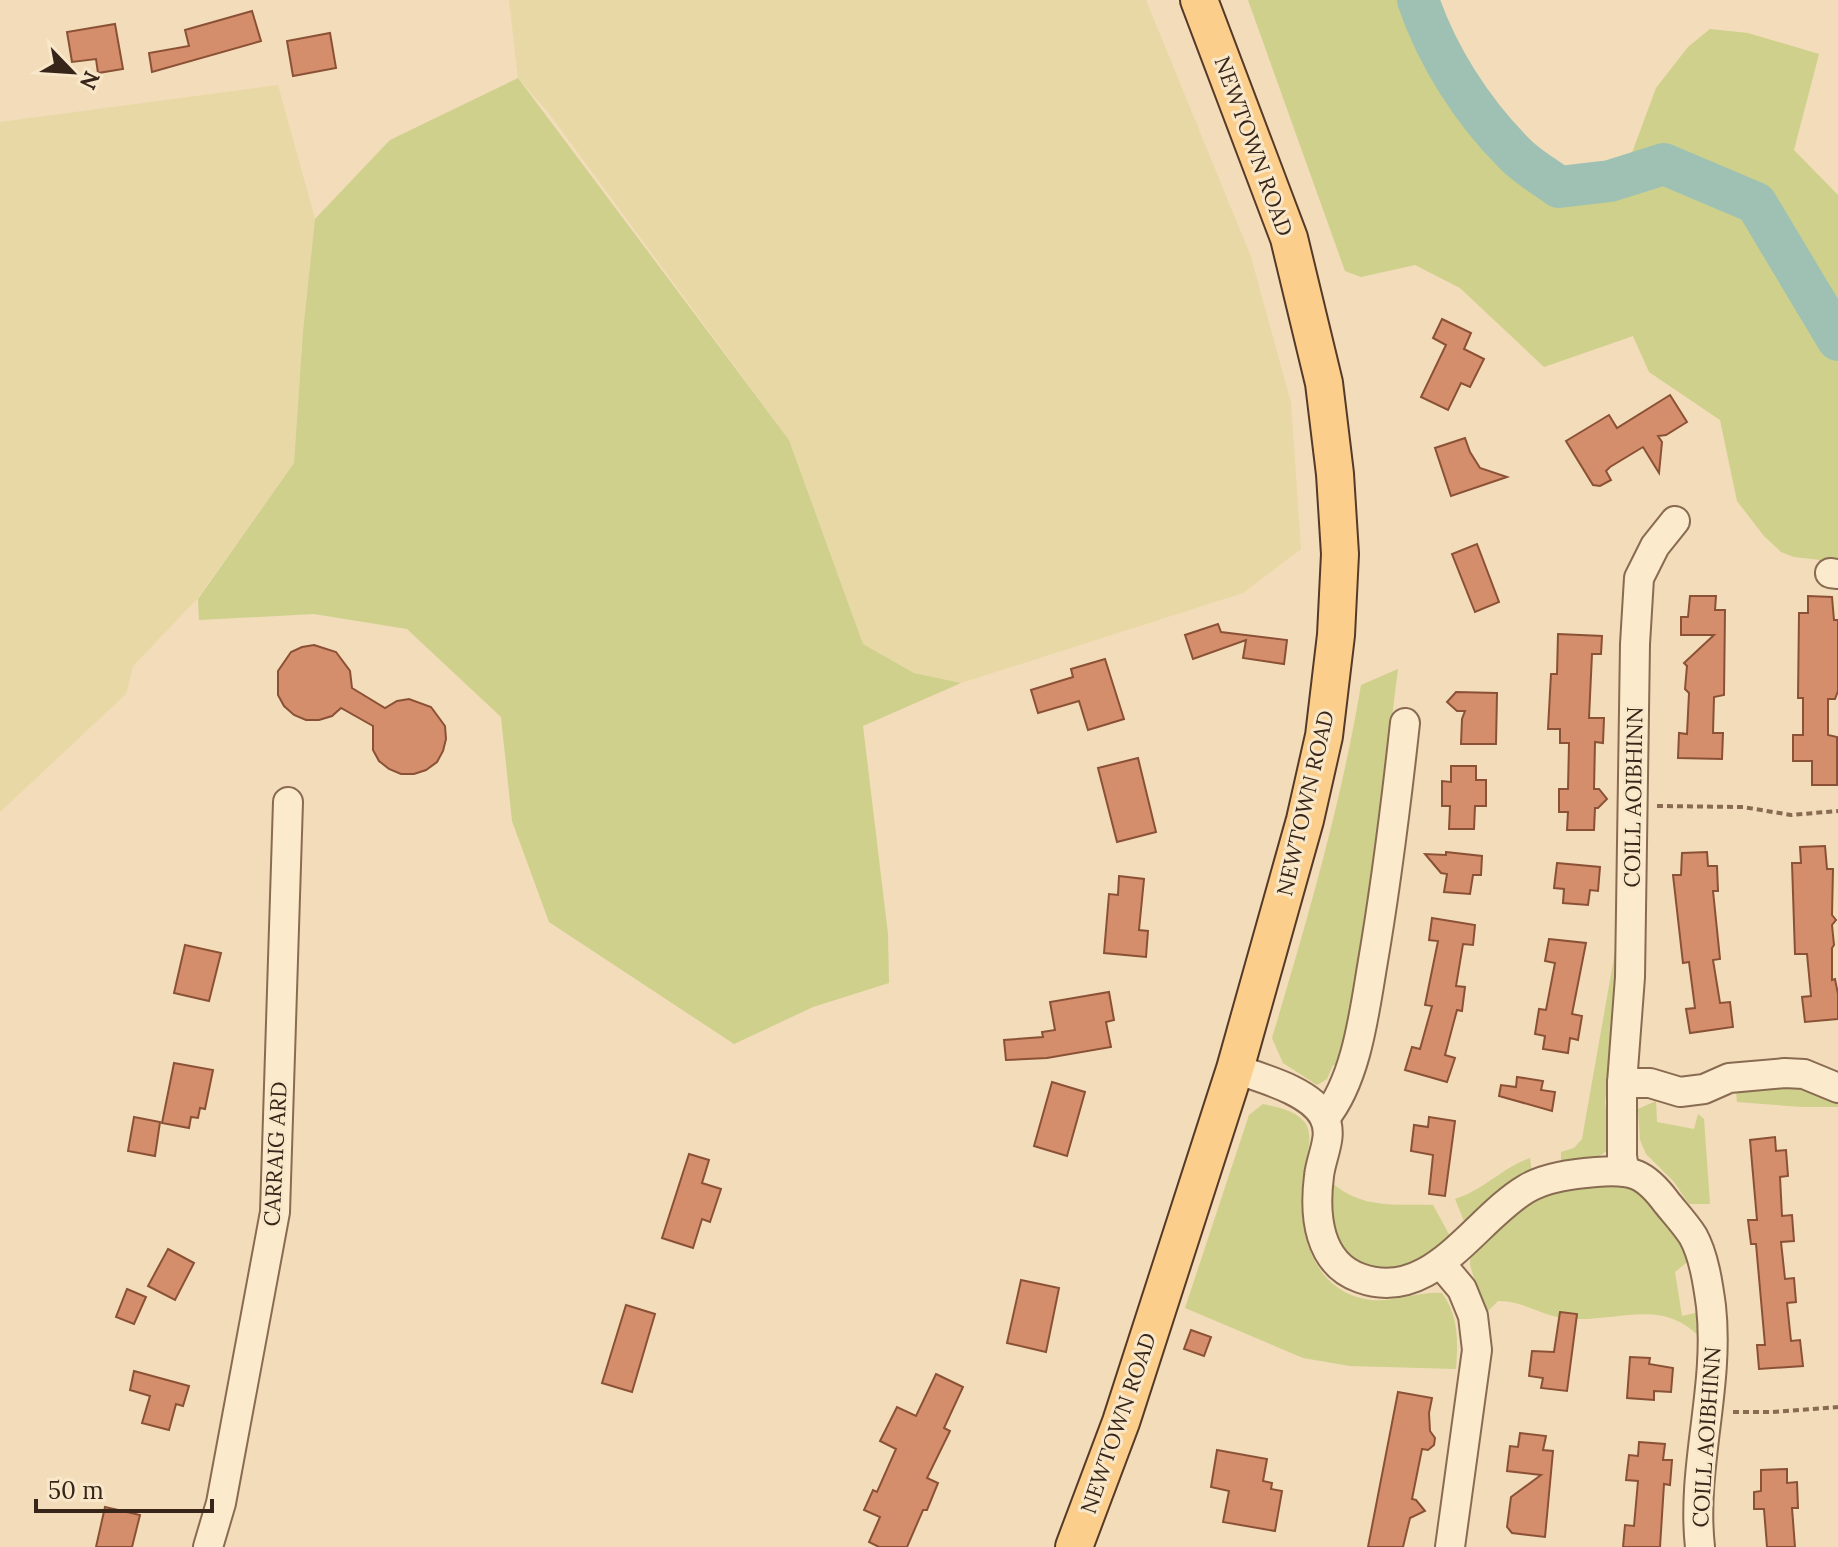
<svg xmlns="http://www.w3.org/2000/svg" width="1838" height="1547" viewBox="0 0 1838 1547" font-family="Lora,serif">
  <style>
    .farmland { fill: #e8d8a5 }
    .green { fill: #ced08c }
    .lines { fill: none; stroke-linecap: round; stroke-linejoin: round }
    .river { stroke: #9ec1b4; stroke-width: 42 }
    .building { fill: #d48e6b; stroke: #8b5136; stroke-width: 2 }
    .minor-casing { stroke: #896b52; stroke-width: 32 }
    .major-casing { stroke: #563928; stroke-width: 40 }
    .path { stroke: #896b52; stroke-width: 4; stroke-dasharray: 6 4; stroke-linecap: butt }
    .minor { stroke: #fceacc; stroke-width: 28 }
    .major { stroke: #fbcf8b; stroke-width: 36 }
    .labels { text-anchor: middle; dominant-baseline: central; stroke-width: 6; stroke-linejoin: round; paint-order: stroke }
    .street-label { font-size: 22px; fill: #372519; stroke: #f9e7c9 }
  </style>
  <rect width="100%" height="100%" fill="#f2dcb9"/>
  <g class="farmland">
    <polygon points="509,0 1146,0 1251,257 1291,403 1301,549 1243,593 961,683 914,673 863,644 789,440 548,112 518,78"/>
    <polygon points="278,85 315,219 303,331 294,463 197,599 133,666 126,694 0,812 0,122"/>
  </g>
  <g class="green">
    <polygon points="1248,0 1417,0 1426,23 1458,82 1485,118 1559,187 1623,177 1656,88 1688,47 1710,29 1748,33 1819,54 1794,150 1838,195 1838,562 1794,557 1781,552 1764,536 1737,501 1720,420 1649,372 1633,336 1544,367 1460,288 1415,265 1361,277 1345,271"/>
    <polygon points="518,78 789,440 863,644 914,673 961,683 863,726 888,934 889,983 813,1007 734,1044 549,922 512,821 501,717 407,629 314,614 199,620 198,599 294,463 303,331 315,219 390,140"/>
    <path d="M1398,669L1360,972L1340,1066L1333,1065L1327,1079L1317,1085L1283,1063L1272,1038C1307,921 1341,805 1361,685Z"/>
    <polygon points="1619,929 1615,1033 1605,1102 1611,1143 1607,1151 1599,1156 1561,1165 1561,1152 1574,1148 1582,1139"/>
    <polygon points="1803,1084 1838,1101 1838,1107 1802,1107 1737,1102 1736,1091"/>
    <polygon points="1656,1101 1657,1122 1694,1129 1698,1114 1704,1119 1710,1204 1689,1204 1674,1182 1646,1154 1640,1140 1638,1109"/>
    <path d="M1263,1104C1277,1107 1298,1111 1306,1124C1315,1140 1303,1168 1302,1185C1298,1229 1311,1283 1357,1297C1386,1307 1414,1291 1442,1293C1459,1317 1458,1341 1456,1369L1350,1366L1303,1358L1185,1308L1249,1115Z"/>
    <path d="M1530,1158L1532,1174L1502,1190L1464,1221L1455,1199C1486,1189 1500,1169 1530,1158Z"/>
    <path d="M1605,1181L1637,1188L1673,1227L1691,1259L1675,1272L1682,1316L1700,1312L1702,1340C1663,1294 1613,1325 1563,1318C1541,1315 1520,1300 1498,1301L1485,1314L1470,1265L1471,1251L1527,1203L1555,1190Z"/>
    <path d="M1331,1182C1361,1209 1394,1204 1433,1205L1450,1236C1444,1243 1438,1254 1430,1259C1405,1274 1356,1277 1339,1249C1328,1229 1331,1204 1331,1182Z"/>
  </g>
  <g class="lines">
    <path class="river" d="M1418,0C1437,56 1472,111 1514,153C1526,166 1544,176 1559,187L1610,181L1664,164L1756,203L1838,340"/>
  </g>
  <g class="building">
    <polygon points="252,11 261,41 152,72 149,53 189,46 185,30"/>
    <polygon points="115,24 123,69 98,73 96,59 72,62 67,32"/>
    <polygon points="330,33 336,68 293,76 287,41"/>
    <polygon points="1442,319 1471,333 1464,349 1484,359 1470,387 1461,383 1448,410 1421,397 1446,345 1433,338"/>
    <polygon points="1670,395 1687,422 1666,435 1658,436 1662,442 1659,473 1643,447 1610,467 1606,471 1611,480 1600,486 1593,485 1566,441 1609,415 1617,428"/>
    <polygon points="1465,438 1470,452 1480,468 1507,477 1451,496 1435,448"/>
    <polygon points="1477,544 1499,602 1475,612 1452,554"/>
    <polygon points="1690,596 1716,596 1715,610 1725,610 1724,695 1714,697 1713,733 1723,733 1722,759 1678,758 1679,733 1687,734 1689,693 1685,689 1687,666 1684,663 1714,635 1681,635 1681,617 1688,617"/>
    <polygon points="1808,596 1832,597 1834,620 1838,620 1838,691 1835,699 1828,699 1828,735 1837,737 1837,785 1812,785 1812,761 1793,761 1793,735 1803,735 1803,698 1798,698 1799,613 1808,613"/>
    <polygon points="1218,624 1221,632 1287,640 1284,664 1243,658 1246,640 1193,659 1185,635"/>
    <polygon points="1558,634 1602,636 1601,654 1592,654 1589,718 1604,718 1603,743 1595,742 1594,789 1599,789 1607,799 1598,808 1595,808 1594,830 1567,830 1568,812 1559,812 1559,789 1568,789 1569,743 1560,743 1560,729 1548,729 1551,674 1557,674"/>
    <polygon points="314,645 336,652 350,671 352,688 385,708 397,701 409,699 431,707 445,726 446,739 443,751 437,762 426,770 414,774 401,774 389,769 379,761 373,750 373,726 341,708 332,716 319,720 306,720 294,715 284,706 278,695 278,671 291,652 302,647"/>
    <polygon points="1105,659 1124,719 1088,730 1079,701 1038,713 1031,690 1073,677 1071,669"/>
    <polygon points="1456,692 1497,693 1496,744 1461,744 1462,719 1465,711 1457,711 1447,702"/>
    <polygon points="1138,758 1156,832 1117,842 1098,768"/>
    <polygon points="1451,766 1476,766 1476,780 1486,780 1486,806 1475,806 1474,829 1449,829 1450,806 1442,806 1442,781 1451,782"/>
    <polygon points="1825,846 1827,869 1833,869 1832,915 1836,920 1832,925 1834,945 1832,948 1832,980 1835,979 1838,994 1838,1019 1805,1022 1802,997 1811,996 1807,954 1795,954 1792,863 1801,863 1800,847"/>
    <polygon points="1446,852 1482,856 1481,875 1473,875 1470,894 1444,892 1447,874 1441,873 1425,854 1446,855"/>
    <polygon points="1707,852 1708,866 1717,866 1718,891 1713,891 1720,959 1713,960 1720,1003 1730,1002 1733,1027 1690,1033 1686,1009 1695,1008 1689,962 1683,963 1673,875 1681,875 1682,853"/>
    <polygon points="1557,863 1600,867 1598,891 1590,890 1588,905 1563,903 1564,889 1554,888"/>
    <polygon points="1119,876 1144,879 1139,930 1148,931 1146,957 1104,953 1109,894 1118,895"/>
    <polygon points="1432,918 1475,925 1473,945 1463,944 1456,986 1465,987 1462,1011 1457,1010 1445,1055 1455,1058 1447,1082 1405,1070 1412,1047 1420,1049 1432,1006 1425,1005 1438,941 1429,940"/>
    <polygon points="1549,939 1586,943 1572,1014 1582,1016 1578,1040 1570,1038 1568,1053 1543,1049 1545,1036 1535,1034 1539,1009 1546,1010 1555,963 1545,961"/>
    <polygon points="185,945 221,953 209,1001 174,993"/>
    <polygon points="1109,992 1114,1020 1106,1022 1111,1047 1047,1058 1006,1060 1004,1040 1043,1037 1042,1032 1055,1030 1050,1002"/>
    <polygon points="174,1063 213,1070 205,1109 200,1108 198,1118 191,1117 189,1128 162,1123"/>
    <polygon points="1517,1077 1543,1081 1541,1090 1555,1092 1552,1111 1499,1096 1501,1085 1516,1087"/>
    <polygon points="1052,1082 1085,1092 1067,1156 1034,1146"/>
    <polygon points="134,1117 160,1122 155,1156 128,1151"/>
    <polygon points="1429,1117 1455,1121 1445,1196 1429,1194 1433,1155 1411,1151 1414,1125 1428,1127"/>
    <polygon points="1775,1137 1776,1151 1786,1150 1788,1176 1780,1177 1782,1216 1792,1215 1794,1241 1781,1242 1785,1279 1794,1278 1796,1302 1787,1303 1791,1341 1800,1340 1803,1366 1759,1369 1757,1345 1765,1345 1756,1244 1751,1244 1748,1220 1757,1220 1750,1140"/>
    <polygon points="689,1154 709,1160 702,1183 721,1189 710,1222 702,1219 693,1248 662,1238"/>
    <polygon points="168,1249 194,1263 175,1300 148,1286"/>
    <polygon points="1021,1280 1059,1288 1046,1352 1007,1343"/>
    <polygon points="127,1289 146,1297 134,1324 116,1317"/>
    <polygon points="626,1305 655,1314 632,1392 602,1383"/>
    <polygon points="1560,1312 1577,1314 1567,1391 1541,1388 1543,1378 1529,1376 1532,1351 1554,1352"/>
    <polygon points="1191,1330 1211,1337 1204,1356 1184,1349"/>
    <polygon points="1630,1357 1650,1358 1649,1364 1673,1368 1671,1392 1654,1391 1654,1400 1627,1398"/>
    <polygon points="134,1371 189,1386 183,1406 176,1404 169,1430 142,1423 150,1396 130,1390"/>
    <polygon points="936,1374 963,1387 944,1428 950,1431 927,1478 938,1483 927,1510 923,1510 907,1547 879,1547 869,1542 880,1517 864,1510 873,1490 877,1492 896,1449 880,1441 897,1407 916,1416"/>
    <polygon points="1398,1392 1432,1398 1429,1413 1430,1431 1435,1438 1434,1445 1428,1450 1422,1449 1412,1499 1416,1500 1425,1511 1410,1518 1403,1547 1368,1547"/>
    <polygon points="1520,1433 1546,1436 1543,1450 1553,1451 1545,1537 1512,1533 1507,1527 1511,1497 1541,1475 1507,1471 1510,1446 1518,1447"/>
    <polygon points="1639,1442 1665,1444 1663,1460 1672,1460 1670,1485 1664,1484 1660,1547 1623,1547 1625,1525 1634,1526 1638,1481 1626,1480 1629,1455 1638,1456"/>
    <polygon points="1217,1450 1267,1459 1263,1481 1272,1483 1271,1489 1282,1491 1275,1531 1223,1522 1229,1491 1211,1487"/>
    <polygon points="1787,1469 1787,1483 1797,1482 1798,1508 1792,1508 1795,1547 1767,1547 1764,1509 1754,1509 1754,1492 1761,1491 1761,1470"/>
    <polygon points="105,1507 140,1515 132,1547 96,1547"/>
  </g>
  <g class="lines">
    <g class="minor-casing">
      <g id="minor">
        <polyline points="1830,573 1838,574"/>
        <path d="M1235,1069C1261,1078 1311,1091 1324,1117C1334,1136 1321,1156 1319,1176C1314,1215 1318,1263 1360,1278C1431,1304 1474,1220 1526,1189C1546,1177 1573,1174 1596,1172C1632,1169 1645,1173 1667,1203C1676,1214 1686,1225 1693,1236C1704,1256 1708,1284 1711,1306C1720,1387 1691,1467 1700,1547"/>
        <polyline points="1622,1083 1650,1083 1680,1092 1704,1089 1729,1078 1785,1073 1804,1074 1838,1088"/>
        <path d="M1325,1118C1356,1080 1364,1015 1372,967C1386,886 1396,805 1405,723"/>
        <polyline points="1624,1169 1622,1156 1622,1083 1630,977 1635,644 1639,578 1655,546 1675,521"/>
        <polyline points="1441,1264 1462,1289 1473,1316 1477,1350 1450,1547"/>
        <polyline points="208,1547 221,1503 275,1212 288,802"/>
      </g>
    </g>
    <g class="major-casing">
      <polyline id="major" points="1074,1547 1121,1422 1235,1069 1305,820 1324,736 1336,635 1340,554 1335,474 1324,383 1289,238 1199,0"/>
    </g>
    <g class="path">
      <polyline points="1657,806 1743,807 1791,815 1838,811"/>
      <polyline points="1733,1412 1772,1412 1838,1407"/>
    </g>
    <use href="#minor" class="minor"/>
    <use href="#major" class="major"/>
  </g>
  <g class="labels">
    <g class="street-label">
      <text transform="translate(1254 146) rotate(70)">NEWTOWN ROAD</text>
      <text transform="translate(1633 797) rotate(-89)">COILL AOIBHINN</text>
      <text transform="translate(1305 803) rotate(-77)">NEWTOWN ROAD</text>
      <text transform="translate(275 1154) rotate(-87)">CARRAIG ARD</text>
      <text transform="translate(1118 1423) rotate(-71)">NEWTOWN ROAD</text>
      <text transform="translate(1706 1437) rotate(-86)">COILL AOIBHINN</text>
    </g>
  </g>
  <g transform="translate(72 72) rotate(115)" stroke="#f9e7c9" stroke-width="6" paint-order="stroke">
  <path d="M0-6L14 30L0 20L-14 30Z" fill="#372519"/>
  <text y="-12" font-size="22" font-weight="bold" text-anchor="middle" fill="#372519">N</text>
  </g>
  <path d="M36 1499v12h176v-12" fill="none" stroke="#372519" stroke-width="4"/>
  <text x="48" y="1499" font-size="24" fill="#372519" stroke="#f9e7c9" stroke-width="6" paint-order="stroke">50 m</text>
</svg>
